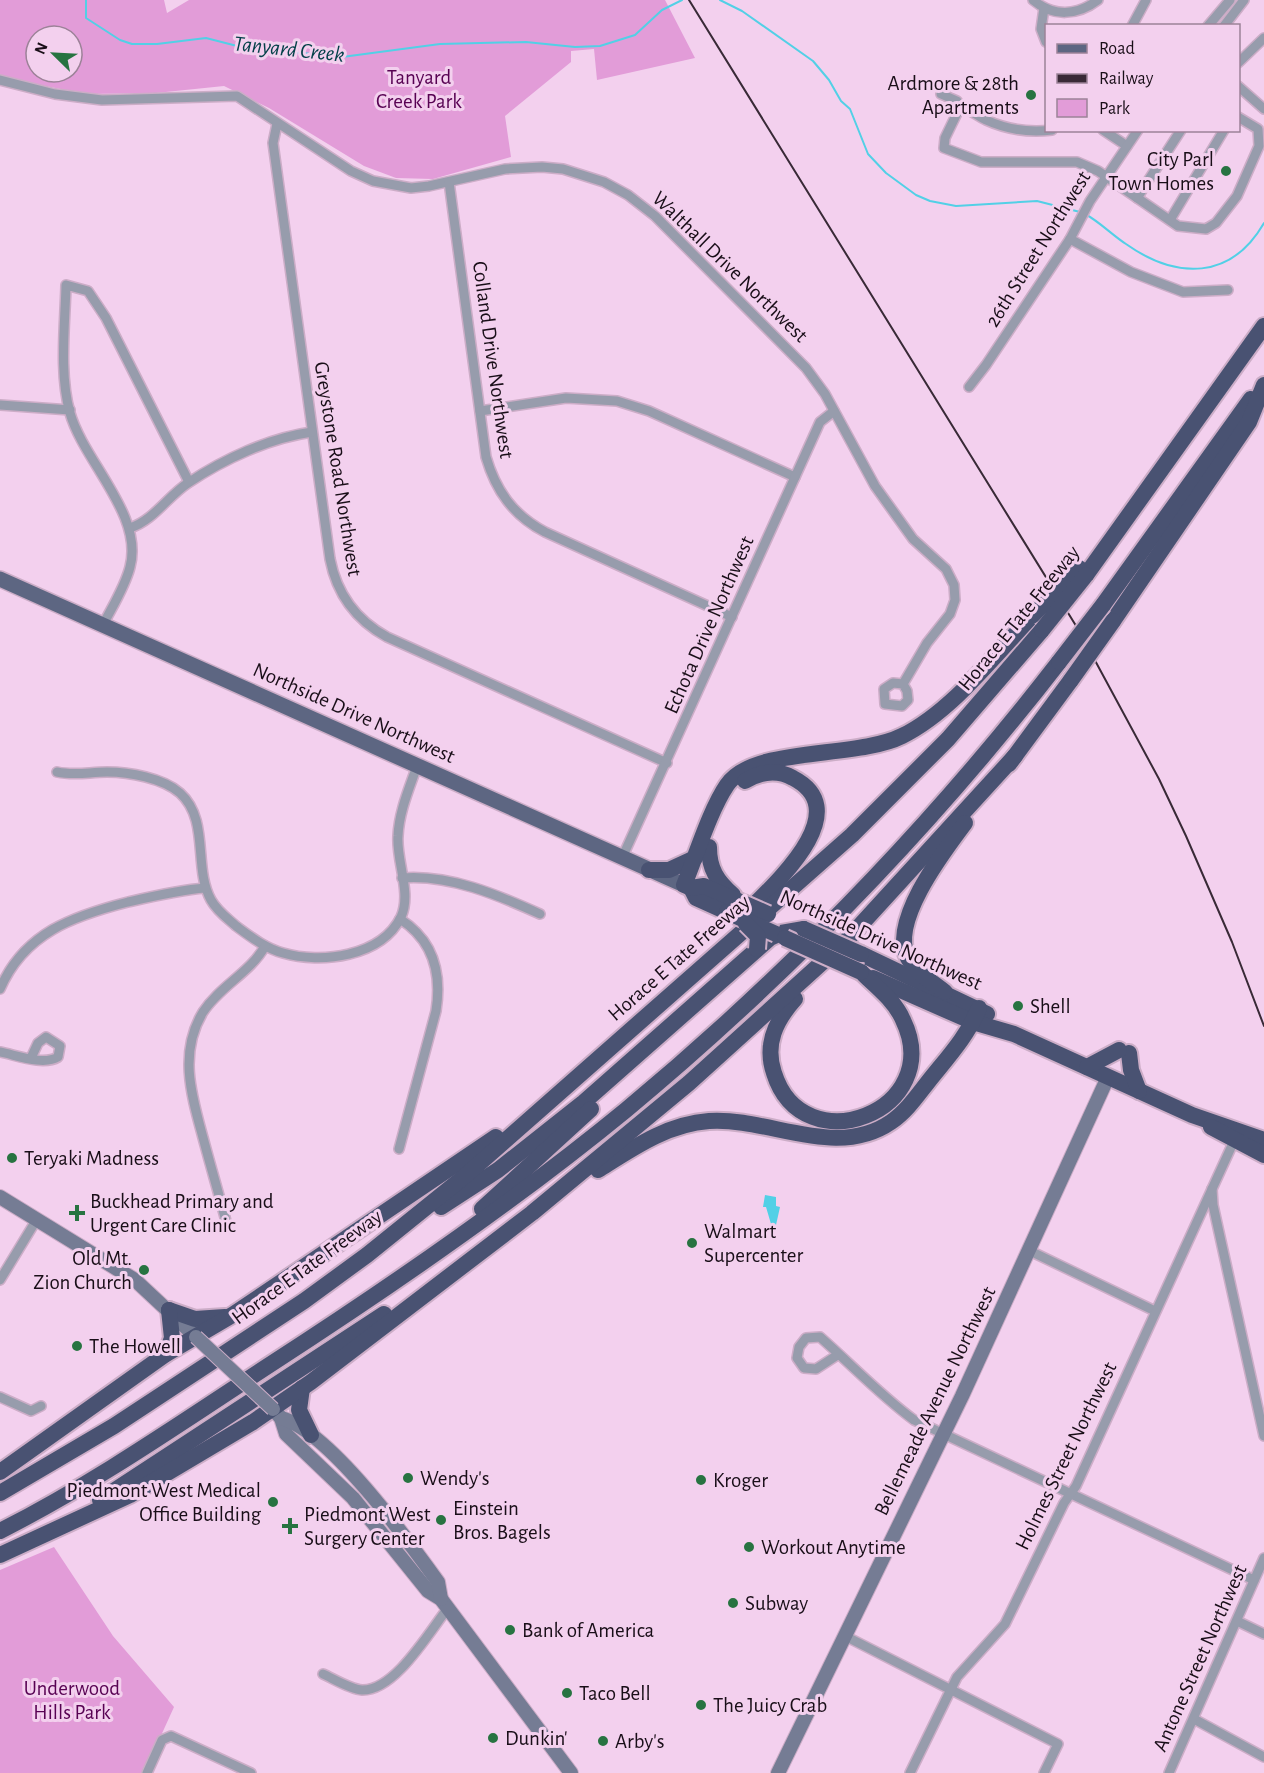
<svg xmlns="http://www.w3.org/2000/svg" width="1264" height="1773" viewBox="0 0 1264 1773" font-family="'Alegreya Sans',sans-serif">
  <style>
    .green { fill: #e29cd8; fill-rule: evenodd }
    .water { fill: #52d0e6 }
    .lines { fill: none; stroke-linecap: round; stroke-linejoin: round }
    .stream { stroke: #52d0e6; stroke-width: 2 }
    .street-casing { stroke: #ccadc7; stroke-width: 12 }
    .secondary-casing { stroke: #ccadc7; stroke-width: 16 }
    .primary-casing { stroke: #ccadc7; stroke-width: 18 }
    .highway-casing { stroke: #ccadc7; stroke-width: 20 }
    .street { stroke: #979cac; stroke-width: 9 }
    .secondary { stroke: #757c94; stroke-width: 14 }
    .primary { stroke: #5d6682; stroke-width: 15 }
    .highway { stroke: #495272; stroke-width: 16 }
    .rail { stroke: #392a37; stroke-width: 2 }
    .secondary-bridge-casing { stroke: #ccadc7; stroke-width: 16; stroke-linecap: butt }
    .highway-bridge-casing { stroke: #ccadc7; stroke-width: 20; stroke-linecap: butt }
    .secondary-bridge { stroke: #757c94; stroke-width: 14 }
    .highway-bridge { stroke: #495272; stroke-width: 16 }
    .poi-dot { fill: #277341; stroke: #f3d0ee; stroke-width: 2 }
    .labels { text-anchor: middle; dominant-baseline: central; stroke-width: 6; stroke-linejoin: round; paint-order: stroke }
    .park-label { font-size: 21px; fill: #580253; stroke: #f3d0ee }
    .poi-label { font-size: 21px; fill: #190e18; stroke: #f3d0ee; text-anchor: start }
    .street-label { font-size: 21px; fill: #190e18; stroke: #f3d0ee }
    .water-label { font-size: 22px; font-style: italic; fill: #044049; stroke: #f3d0ee }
  </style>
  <rect width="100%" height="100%" fill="#f3d0ee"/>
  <g class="green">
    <path d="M0,0H164L167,13L189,0H665L695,58L597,80L594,49L571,51V62L505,116L511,157L433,179L396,178L364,166L269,108L224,86L156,93L86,94L0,77ZM36,36H72V72H36Z"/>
    <polygon points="54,1547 113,1636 174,1707 144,1773 0,1773 0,1570"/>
  </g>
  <polygon class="water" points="765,1195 776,1197 776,1206 780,1207 776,1225 771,1224 766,1207 763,1207"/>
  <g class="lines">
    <g class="stream">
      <polyline points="86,0 86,18 120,40 132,44 157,44 206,38 241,47 342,57 440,44 526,42 575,47 600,46 635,35 662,10 682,0"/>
      <polyline points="720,0 742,11 813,61 829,80 841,101 850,109 868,154 886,173 916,195 930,201 956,206 1037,201 1080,212"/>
      <path d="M1085,214C1100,222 1112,235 1126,244C1177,280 1231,280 1264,223"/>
    </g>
    <g class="street-casing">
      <g id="street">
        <path d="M1033,0C1053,17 1077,16 1098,0"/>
        <polyline points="1044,8 1041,29 1046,42"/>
        <polyline points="1132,26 1146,0"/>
        <polyline points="1208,26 1230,0"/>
        <polyline points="1224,26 1244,0"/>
        <polyline points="1238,63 1264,38"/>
        <polyline points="0,80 55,94 102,100 237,96 351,171 373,181 411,188 429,186 505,169 542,167 563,169 604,182 628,195 655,216 806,368 825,394 875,486 913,539 946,569 954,585 955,600 950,614 927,643 903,684 907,691 908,700 902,706 885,704 884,689 893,683 903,684"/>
        <polyline points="1238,86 1264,109"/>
        <polyline points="941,94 957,101 960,107"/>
        <path d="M277,124L273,143L330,559C337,595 356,620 387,637L667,763"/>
        <path d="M1052,130C1028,133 1008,130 986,120C976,115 970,109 960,107L945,138L944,148L981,162H1077L1098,171L1178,226L1206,229L1216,223L1237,196L1259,146L1258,129L1238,117"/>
        <polyline points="1103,130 1127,146"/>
        <path d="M449,182L486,457C496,491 513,515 545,532L732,617"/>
        <polyline points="1137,198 1181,130"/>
        <polyline points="1170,220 1224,130"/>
        <polyline points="1070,239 1131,272 1183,292 1228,290"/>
        <polyline points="969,387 986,365 1070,239 1090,201 1138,130"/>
        <polyline points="0,405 70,410"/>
        <polyline points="480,411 566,398 617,401 649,411 795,477"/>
        <path d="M130,528C154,520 167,497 188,483C224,459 269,438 312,432"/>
        <path d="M103,625C112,607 125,587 130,567C144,515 84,462 70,413C59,373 65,326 66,285L88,291L106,318L189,482"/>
        <path d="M57,772C75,776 89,772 107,772C129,772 163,778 180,793C210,820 193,868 211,900C217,911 227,918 236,926C251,937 265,948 283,953C321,964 381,957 401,917C412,893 396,861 398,836C399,812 409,789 417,766"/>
        <polyline points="622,858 820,422 834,411"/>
        <path d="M402,878C449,874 498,895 540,914"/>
        <path d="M0,989C24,933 73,916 128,902C154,896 179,890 205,888"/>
        <path d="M0,1052C16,1055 43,1066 58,1057L60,1046L46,1037L38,1043L31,1058"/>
        <path d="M399,1149L436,1011C442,973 433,940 400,919"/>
        <polyline points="1212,1189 1213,1205 1264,1436"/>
        <path d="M227,1225C220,1198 212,1171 205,1145C193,1100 177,1055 203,1012C220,986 251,972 265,946"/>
        <polyline points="1030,1251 1155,1311"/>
        <polyline points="0,1280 37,1219"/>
        <path d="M839,1354L816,1369L804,1368L797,1358L799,1347L806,1338L820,1337C852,1365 880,1395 914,1420L1254,1580"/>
        <polyline points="0,1397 31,1411 41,1406"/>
        <polyline points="1237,1621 1264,1634"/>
        <polyline points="845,1636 1058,1744 1044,1773"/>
        <path d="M323,1674C334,1679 350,1689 362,1690C395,1691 429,1632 448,1608"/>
        <polyline points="1194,1719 1264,1757"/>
        <polyline points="147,1773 162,1740 171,1736 251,1773"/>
        <polyline points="910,1773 957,1677 1005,1624 1064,1503 1076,1486 1234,1141"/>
        <polyline points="1169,1773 1264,1558"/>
      </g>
    </g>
    <g class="secondary-casing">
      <g id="secondary">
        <polyline points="0,1197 135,1280 196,1337"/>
        <polyline points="273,1409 281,1418 286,1434 353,1498 428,1591 441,1599 571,1773"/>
        <path d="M281,1418C329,1431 407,1539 438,1582L441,1599"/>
        <polyline points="778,1773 962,1396 1108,1077"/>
      </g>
    </g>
    <g class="primary-casing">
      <polyline id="primary" points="0,579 684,885"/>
    </g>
    <g class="highway-casing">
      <g id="highway">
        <polyline points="1086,575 1264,326"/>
        <polyline points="1103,605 1251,399"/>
        <polyline points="1113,621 1249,422 1264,385"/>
        <polyline points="1009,764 1071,680"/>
        <path d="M709,847C709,869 717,881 733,895"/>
        <polyline points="649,870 669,870 695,858"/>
        <polyline points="691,888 696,898 727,912"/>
        <path d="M743,903L704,886L691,888L684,885C696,856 710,810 727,785C753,746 856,759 902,736C951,712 994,656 1032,616"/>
        <path d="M742,917C770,888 859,812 793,778C777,769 760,772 745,781"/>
        <polyline points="834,954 1015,756"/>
        <polyline points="861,954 987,1014"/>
        <polyline points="873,978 973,1022 1014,1034 1192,1115 1264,1140"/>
        <path d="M945,992C932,982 916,972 908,958C889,922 944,851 965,823"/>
        <path d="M795,999C776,1020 764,1044 774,1073C803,1166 947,1111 903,1020C895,1001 876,986 861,972"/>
        <polyline points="1129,1053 1131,1070 1139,1091"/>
        <polyline points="1087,1067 1119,1050"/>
        <polyline points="1211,1127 1264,1155"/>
        <path d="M598,1170C633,1148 667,1124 709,1121C769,1117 836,1160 891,1122C906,1112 917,1096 928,1082C947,1058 967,1037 979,1008"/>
        <polyline points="441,1207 498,1170 584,1102 770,938 781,933 804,929"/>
        <polyline points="482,1209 591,1109"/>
        <polyline points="169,1310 195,1319 225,1317"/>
        <polyline points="166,1354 172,1338 169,1310"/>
        <polyline points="302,1388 299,1410 311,1435"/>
        <polyline points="0,1472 166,1354 234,1314 496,1137"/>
        <polyline points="0,1493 114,1426 304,1301 367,1255 465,1176 852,835 948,739 1042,630"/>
        <polyline points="100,1500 384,1314"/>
        <path d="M0,1531C95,1483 182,1422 271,1364C393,1285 514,1202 626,1110C786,977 932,826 1059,662"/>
        <polyline points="0,1555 130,1495 253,1422 311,1382 532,1213 689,1083 837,949"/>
      </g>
    </g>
    <use href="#street" class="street"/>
    <use href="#secondary" class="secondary"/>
    <use href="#primary" class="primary"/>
    <use href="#highway" class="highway"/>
    <polyline class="rail" points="689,0 1078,629 1159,779 1186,836 1232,942 1264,1026"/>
    <g class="secondary-bridge-casing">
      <polyline id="secondary-bridge" points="196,1337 273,1409"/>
    </g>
    <g class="highway-bridge-casing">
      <g id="highway-bridge">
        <polyline points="1032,616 1079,568"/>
        <polyline points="1042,630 1086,575"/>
        <polyline points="1059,662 1103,605"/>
        <polyline points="1071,680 1113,621"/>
        <polyline points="743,903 768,914"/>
        <polyline points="727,912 776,934"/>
        <polyline points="746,924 758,936 757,949"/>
        <polyline points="804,929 861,954"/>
        <polyline points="785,938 861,972"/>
      </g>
    </g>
    <use href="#secondary-bridge" class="secondary-bridge"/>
    <use href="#highway-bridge" class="highway-bridge"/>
  </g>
  <g class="poi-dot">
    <circle cx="1031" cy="95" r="6"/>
    <circle cx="1226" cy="171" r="6"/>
    <circle cx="1018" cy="1006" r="6"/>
    <circle cx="12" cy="1158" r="6"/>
    <path d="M74 1204h6v6h6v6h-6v6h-6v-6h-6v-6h6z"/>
    <circle cx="692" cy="1243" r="6"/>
    <circle cx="144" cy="1270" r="6"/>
    <circle cx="77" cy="1346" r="6"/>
    <circle cx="408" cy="1478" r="6"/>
    <circle cx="701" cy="1480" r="6"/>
    <circle cx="273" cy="1502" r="6"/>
    <circle cx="441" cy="1520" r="6"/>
    <path d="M287 1517h6v6h6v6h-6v6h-6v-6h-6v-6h6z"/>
    <circle cx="749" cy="1547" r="6"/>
    <circle cx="733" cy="1603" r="6"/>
    <circle cx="510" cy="1630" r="6"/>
    <circle cx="567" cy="1693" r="6"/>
    <circle cx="701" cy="1705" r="6"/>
    <circle cx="493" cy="1738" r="6"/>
    <circle cx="603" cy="1741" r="6"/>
  </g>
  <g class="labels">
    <g class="park-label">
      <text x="419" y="77">Tanyard<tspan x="419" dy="24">Creek Park</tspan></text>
      <text x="72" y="1688">Underwood<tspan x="72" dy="24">Hills Park</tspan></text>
    </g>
    <g class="poi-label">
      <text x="1019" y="83" text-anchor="end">Ardmore &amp; 28th<tspan x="1019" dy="24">Apartments</tspan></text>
      <text x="1214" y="159" text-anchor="end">City Parl<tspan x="1214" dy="24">Town Homes</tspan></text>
      <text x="1030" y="1006">Shell</text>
      <text x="24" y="1158">Teryaki Madness</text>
      <text x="90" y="1201">Buckhead Primary and<tspan x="90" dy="24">Urgent Care Clinic</tspan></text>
      <text x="704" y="1231">Walmart<tspan x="704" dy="24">Supercenter</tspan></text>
      <text x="132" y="1258" text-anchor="end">Old Mt.<tspan x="132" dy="24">Zion Church</tspan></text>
      <text x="89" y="1346">The Howell</text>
      <text x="420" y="1478">Wendy's</text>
      <text x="713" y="1480">Kroger</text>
      <text x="261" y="1490" text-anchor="end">Piedmont West Medical<tspan x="261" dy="24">Office Building</tspan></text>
      <text x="453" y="1508">Einstein<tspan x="453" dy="24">Bros. Bagels</tspan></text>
      <text x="304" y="1514">Piedmont West<tspan x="304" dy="24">Surgery Center</tspan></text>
      <text x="761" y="1547">Workout Anytime</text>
      <text x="745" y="1603">Subway</text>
      <text x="522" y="1630">Bank of America</text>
      <text x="579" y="1693">Taco Bell</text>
      <text x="713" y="1705">The Juicy Crab</text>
      <text x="505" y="1738">Dunkin'</text>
      <text x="615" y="1741">Arby's</text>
    </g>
    <g class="street-label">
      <text transform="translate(1038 249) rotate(-58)">26th Street Northwest</text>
      <text transform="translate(730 267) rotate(44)">Walthall Drive Northwest</text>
      <text transform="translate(493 360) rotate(82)">Colland Drive Northwest</text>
      <text transform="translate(338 469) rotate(81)">Greystone Road Northwest</text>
      <text transform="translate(1019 618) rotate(-51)">Horace E Tate Freeway</text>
      <text transform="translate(709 625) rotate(-66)">Echota Drive Northwest</text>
      <text transform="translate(354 713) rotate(24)">Northside Drive Northwest</text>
      <text transform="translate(881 940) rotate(24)">Northside Drive Northwest</text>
      <text transform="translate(679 958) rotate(-41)">Horace E Tate Freeway</text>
      <text transform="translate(307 1267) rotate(-36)">Horace E Tate Freeway</text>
      <text transform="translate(935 1401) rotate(-64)">Bellemeade Avenue Northwest</text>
      <text transform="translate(1066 1456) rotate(-64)">Holmes Street Northwest</text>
      <text transform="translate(1200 1658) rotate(-66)">Antone Street Northwest</text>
    </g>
    <g class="water-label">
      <text transform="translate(289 49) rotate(6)">Tanyard Creek</text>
    </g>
  </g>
  <rect x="1045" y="24" width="195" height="108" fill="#f3d0ee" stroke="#9c8298" stroke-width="1.5"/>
  <rect x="1057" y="44" width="30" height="9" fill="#5d6682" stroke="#9c8298" stroke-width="1.5"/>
  <text x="1099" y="54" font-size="18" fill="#190e18">Road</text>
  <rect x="1057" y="74" width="30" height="9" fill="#392a37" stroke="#9c8298" stroke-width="1.5"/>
  <text x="1099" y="84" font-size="18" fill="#190e18">Railway</text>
  <rect x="1057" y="99" width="30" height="18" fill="#e29cd8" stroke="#9c8298" stroke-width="1.5"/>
  <text x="1099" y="114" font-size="18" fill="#190e18">Park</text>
  <g transform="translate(54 54) rotate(294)"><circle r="28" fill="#f3d0ee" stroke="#9c8298" stroke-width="1.5"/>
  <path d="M0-4.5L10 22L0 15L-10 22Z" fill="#277341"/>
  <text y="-9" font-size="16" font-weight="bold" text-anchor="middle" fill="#190e18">N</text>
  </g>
</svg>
